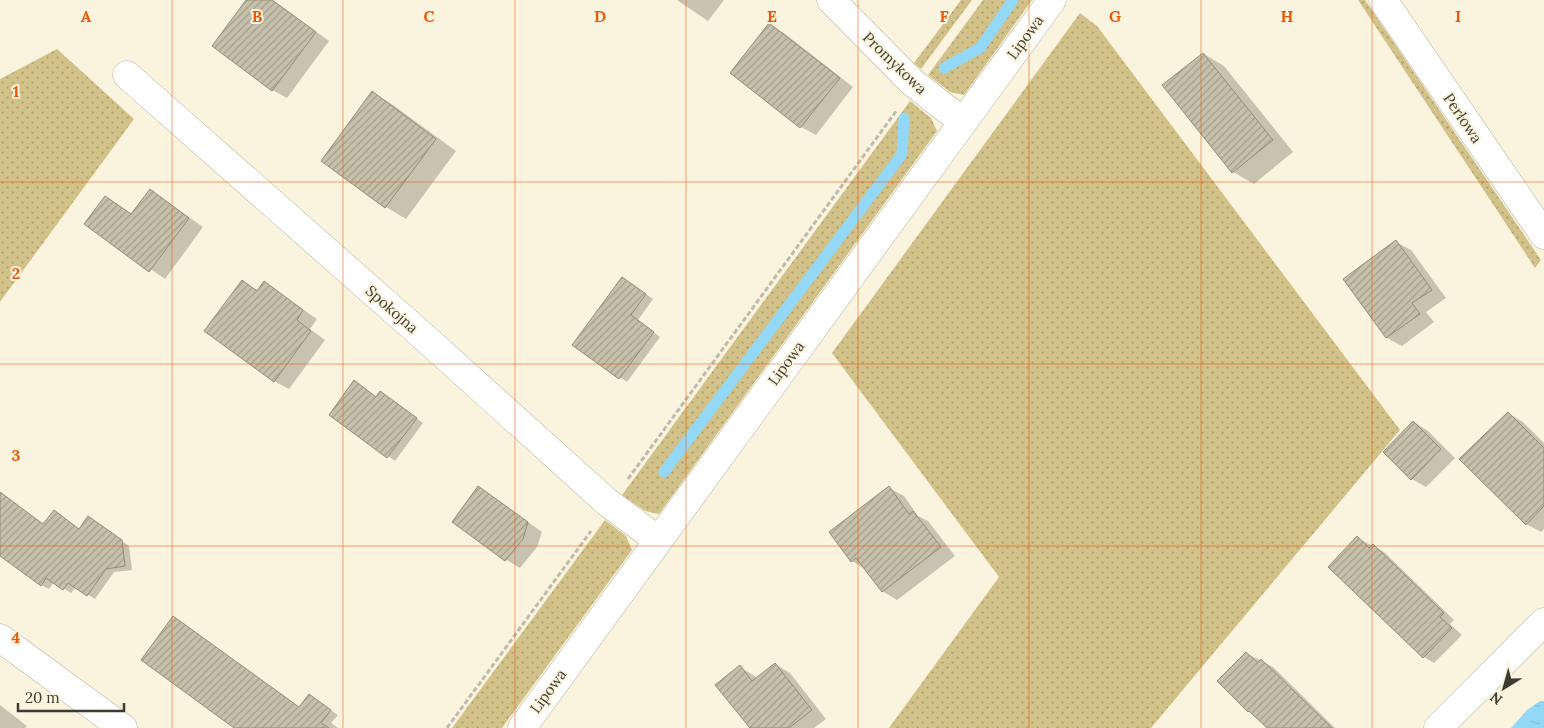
<svg xmlns="http://www.w3.org/2000/svg" width="1544" height="728" viewBox="0 0 1544 728" font-family="Lora,serif">
  <style>
    .grass { fill: url(#grass-dots) }
    .water { fill: url(#water-ripples) }
    .shadow { fill: #0003 }
    .lines { fill: none; stroke-linecap: round; stroke-linejoin: round }
    .stream { stroke: #94d8f8; stroke-width: 11 }
    .building { fill: url(#building-hatch); stroke: #928d79 }
    .minor-casing { stroke: #b8b29e; stroke-width: 29 }
    .path { stroke: #bfbba9; stroke-width: 3; stroke-dasharray: 5 2.5; stroke-linecap: butt }
    .minor { stroke: #fff; stroke-width: 28 }
    .grid { fill: none; stroke: #e8590c; stroke-width: 1; stroke-opacity: 0.55 }
    .labels { text-anchor: middle; dominant-baseline: central; stroke-width: 4; stroke-linejoin: round; paint-order: stroke }
    .street-label { font-size: 15px; fill: #3d3b32; stroke: #faf4de }
    .grid-label { font-size: 16px; text-anchor: middle; font-weight: bold; fill: #e8590c; stroke: #faf4de; stroke-width: 4; stroke-linejoin: round; paint-order: stroke }
  </style>
  <defs>
    <pattern id="grass-dots" width="8" height="8" patternUnits="userSpaceOnUse" patternTransform="scale(1.25)"><rect width="8" height="8" fill="#d2c289"/><path d="M2 2h.1M6 6h.1" fill="none" stroke="#ac9f71" stroke-width="1.8" stroke-linecap="round"/></pattern>
    <pattern id="water-ripples" width="26" height="14" patternUnits="userSpaceOnUse" patternTransform="scale(1.25)"><rect width="26" height="14" fill="#94d8f8"/><path d="M2 4q2-2 4 0t4 0M15 11q2-2 4 0t4 0" fill="none" stroke="#80bad5"/></pattern>
    <pattern id="building-hatch" width="6" height="6" patternUnits="userSpaceOnUse" patternTransform="scale(1.25)"><rect width="6" height="6" fill="#c7c1ac"/><path d="M-1 1l2-2M0 6l6-6M5 7l2-2" fill="none" stroke="#a39e8d"/></pattern>
  </defs>
  <rect width="100%" height="100%" fill="#faf4de"/>
  <g class="grass">
    <polygon points="961,0 972,0 921,69 914,63"/>
    <polygon points="983,0 1032,0 964,95 950,92 928,75"/>
    <polygon points="1358,0 1365,0 1541,260 1535,268"/>
    <polygon points="1080,13 1097,26 1400,430 1151,728 889,728 999,577 832,353"/>
    <polygon points="57,49 134,119 0,302 0,79"/>
    <polygon points="910,101 931,118 937,131 659,514 645,511 622,495"/>
    <polygon points="605,520 626,536 632,550 502,728 452,728"/>
  </g>
  <polygon class="water" points="1540,701 1544,701 1544,728 1511,728 1527,710"/>
  <g class="shadow">
    <polygon points="247,0 273,0 329,41 287,98 272,90"/>
    <polygon points="677,0 724,0 708,21"/>
    <polygon points="769,25 784,33 853,87 816,135 801,127 732,73"/>
    <polygon points="1204,54 1224,66 1293,152 1254,184 1233,172"/>
    <polygon points="373,93 393,105 456,151 406,219 386,207"/>
    <polygon points="150,190 203,227 165,279 86,224 106,197 133,215"/>
    <polygon points="1396,242 1411,250 1446,298 1426,312 1434,322 1402,346 1387,338 1344,279"/>
    <polygon points="242,282 259,291 265,283 317,319 310,329 325,340 289,389 274,381"/>
    <polygon points="629,282 653,299 638,320 660,337 627,382 574,344"/>
    <polygon points="362,386 377,398 387,397 423,423 395,461 331,414"/>
    <polygon points="1508,413 1523,422 1544,443 1544,529 1541,532 1526,524"/>
    <polygon points="1414,422 1428,431 1455,458 1426,487 1412,479"/>
    <polygon points="479,487 542,532 537,547 520,568 505,559"/>
    <polygon points="889,488 904,496 918,516 928,521 955,556 897,600 882,591 865,569 852,561"/>
    <polygon points="0,492 44,525 61,516 80,530 96,522 129,546 132,570 114,572 95,599 76,587 71,593 54,582 49,589 41,585 0,534"/>
    <polygon points="1358,538 1384,552 1454,620 1450,624 1462,635 1434,663 1424,657"/>
    <polygon points="1246,653 1273,667 1335,728 1267,728 1219,681"/>
    <polygon points="775,664 790,673 826,719 814,728 751,728 740,667 758,678"/>
    <polygon points="316,700 338,715 331,723 338,728 236,728 300,708"/>
    <polygon points="0,705 27,726 25,728 0,728"/>
  </g>
  <g class="lines">
    <g class="stream">
      <polyline points="944,68 980,48 1013,0"/>
      <polyline points="664,472 902,154 904,118"/>
    </g>
  </g>
  <g class="building">
    <polygon points="246,0 272,0 316,32 272,91 212,46"/>
    <polygon points="769,23 840,78 800,128 730,73"/>
    <polygon points="1203,53 1273,140 1232,173 1162,85"/>
    <polygon points="372,91 436,139 385,208 321,161"/>
    <polygon points="150,189 189,218 149,272 84,224 105,196 131,214"/>
    <polygon points="1396,240 1432,290 1412,303 1420,314 1386,338 1343,279"/>
    <polygon points="622,277 646,294 631,315 654,332 619,379 572,345"/>
    <polygon points="242,280 257,291 264,281 303,310 297,320 311,331 274,382 204,331"/>
    <polygon points="354,380 376,397 380,391 417,418 387,458 329,415"/>
    <polygon points="1508,412 1544,448 1544,506 1526,525 1459,459"/>
    <polygon points="1413,421 1441,449 1411,480 1383,452"/>
    <polygon points="478,486 528,522 523,539 505,561 452,522"/>
    <polygon points="889,486 909,514 913,511 941,547 882,592 856,558 851,562 829,532"/>
    <polygon points="0,492 43,524 54,510 79,529 88,516 122,540 125,566 106,569 87,596 68,583 63,590 46,578 41,586 0,556"/>
    <polygon points="1357,536 1369,548 1373,544 1444,613 1440,617 1452,628 1423,658 1328,567"/>
    <polygon points="173,616 299,707 309,694 331,710 321,723 329,728 234,728 141,660"/>
    <polygon points="1246,652 1258,663 1261,659 1332,728 1267,728 1249,711 1248,712 1217,681"/>
    <polygon points="775,663 812,710 789,728 750,728 715,685 740,665 752,681"/>
  </g>
  <g class="lines">
    <g class="minor-casing">
      <g id="minor">
        <polyline points="831,0 912,82 963,122"/>
        <polyline points="1383,0 1544,235"/>
        <polyline points="127,75 424,337 607,502 658,540"/>
        <polyline points="0,638 123,728"/>
        <polyline points="522,728 1052,0"/>
        <polyline points="1438,728 1544,622"/>
      </g>
    </g>
    <g class="path">
      <polyline points="628,479 897,110"/>
      <polyline points="447,728 591,531"/>
    </g>
    <use href="#minor" class="minor"/>
  </g>
  <path class="grid" d="M172,0V728M343,0V728M515,0V728M686,0V728M858,0V728M1029,0V728M1201,0V728M1372,0V728M0,182H1544M0,364H1544M0,546H1544"/>
  <g class="labels">
    <g class="street-label">
      <text transform="translate(1025 37) rotate(-54)">Lipowa</text>
      <text transform="translate(895 63) rotate(44)">Promykowa</text>
      <text transform="translate(1463 118) rotate(56)">Perłowa</text>
      <text transform="translate(392 309) rotate(41)">Spokojna</text>
      <text transform="translate(786 363) rotate(-54)">Lipowa</text>
      <text transform="translate(548 691) rotate(-54)">Lipowa</text>
    </g>
  </g>
  <g class="grid-label">
    <text x="86" y="22">A</text>
    <text x="257" y="22">B</text>
    <text x="429" y="22">C</text>
    <text x="600" y="22">D</text>
    <text x="772" y="22">E</text>
    <text x="944" y="22">F</text>
    <text x="1115" y="22">G</text>
    <text x="1287" y="22">H</text>
    <text x="1458" y="22">I</text>
    <text x="16" y="97">1</text>
    <text x="16" y="279">2</text>
    <text x="16" y="461">3</text>
    <text x="16" y="643">4</text>
  </g>
  <g transform="translate(1504 688) rotate(217)" stroke="#faf4de" stroke-width="4" paint-order="stroke">
  <path d="M0-4L9 19L0 12L-9 19Z" fill="#3d3b32"/>
  <text y="-8" font-size="14" font-weight="bold" text-anchor="middle" fill="#3d3b32">N</text>
  </g>
  <path d="M18 703v8h106v-8" fill="none" stroke="#3d3b32" stroke-width="2.5"/>
  <text x="25" y="703" font-size="15" fill="#3d3b32" stroke="#faf4de" stroke-width="4" paint-order="stroke">20 m</text>
</svg>
